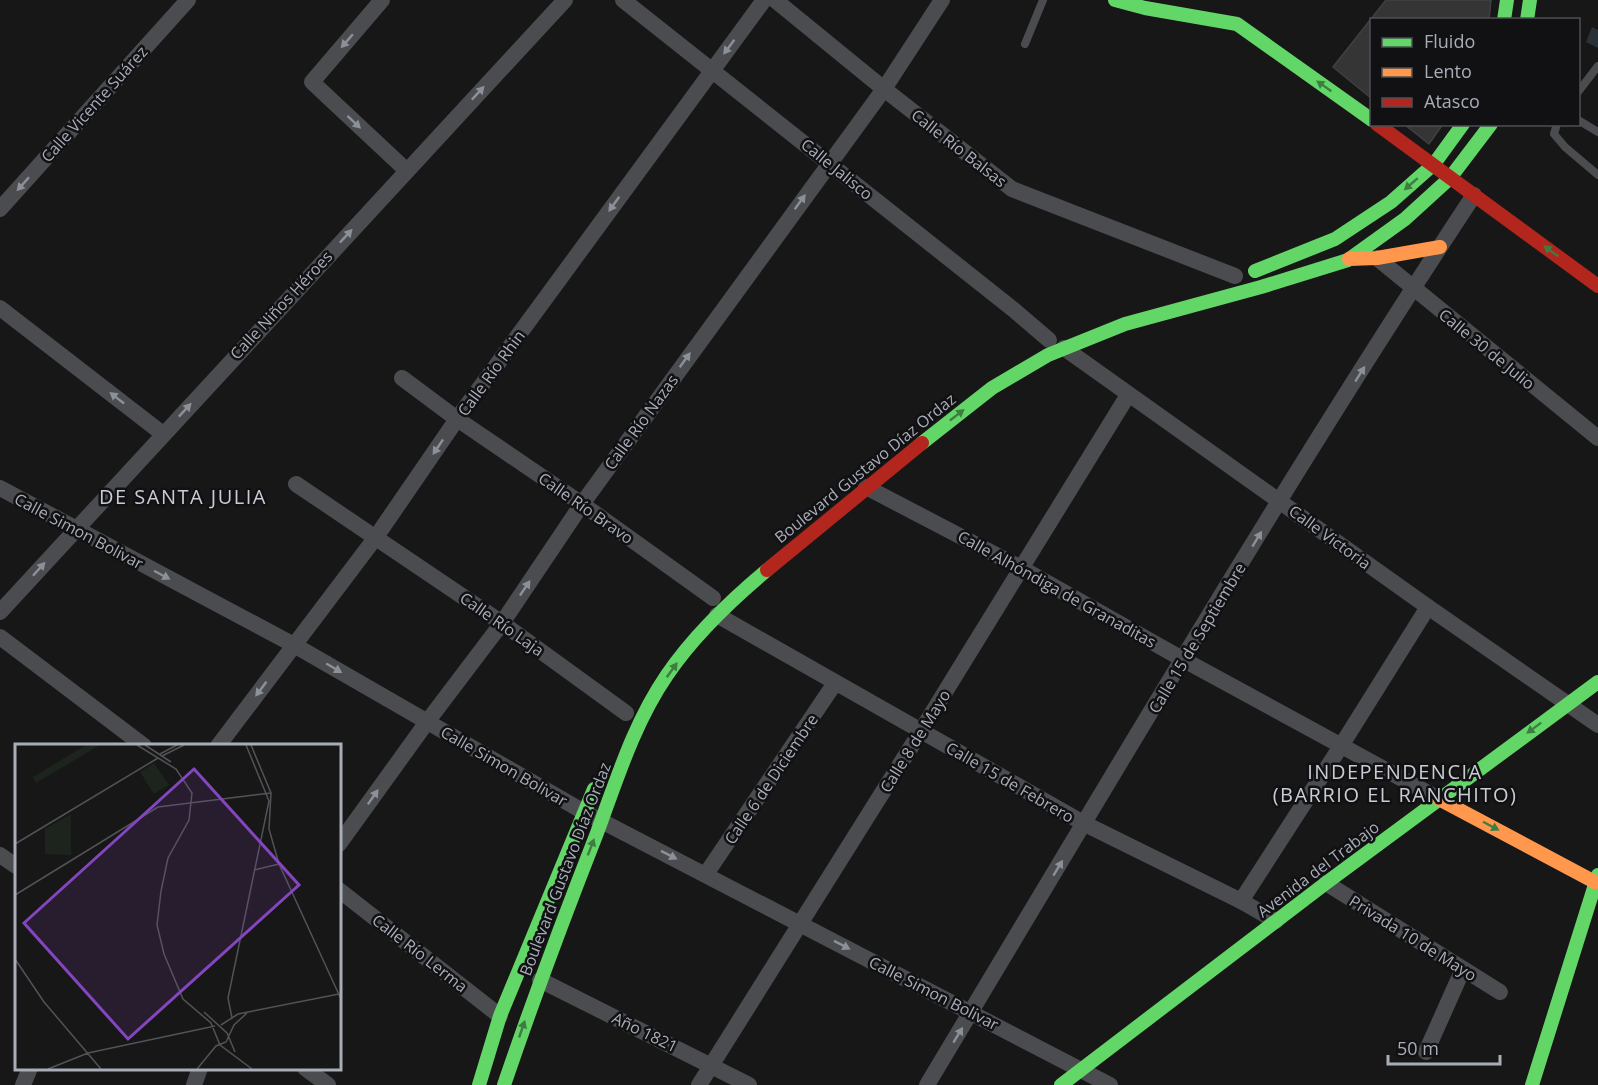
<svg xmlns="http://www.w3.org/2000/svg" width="1598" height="1085" viewBox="0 0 1598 1085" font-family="'Open Sans',sans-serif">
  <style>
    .water { fill: #2a3239 }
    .building { fill: #353536; stroke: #3f4043; stroke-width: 1.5 }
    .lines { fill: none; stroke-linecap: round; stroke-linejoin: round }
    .lane { stroke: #4b4c50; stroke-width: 8 }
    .street { stroke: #4b4c50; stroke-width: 16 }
    .fast { stroke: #63d668; stroke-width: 14 }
    .slow { stroke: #ff974d; stroke-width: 14 }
    .jam { stroke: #b3261e; stroke-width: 14 }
    .oneway { fill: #8c9099 }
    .oneway2 { fill: #3e7d42 }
    .labels { text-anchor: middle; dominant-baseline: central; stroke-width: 5; stroke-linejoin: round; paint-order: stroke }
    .street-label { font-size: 16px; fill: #a8adb8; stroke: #111113 }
    .quarter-label { font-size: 20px; letter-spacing: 1.5px; fill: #c9ccd4; stroke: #111113 }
    .inset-road { fill: none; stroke: #515357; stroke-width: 1.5 }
    .view { fill: #8446be; fill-opacity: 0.15; stroke: #8446be; stroke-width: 3 }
    .inset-edge { fill: none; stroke: #a8adb8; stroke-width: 3 }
  </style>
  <rect width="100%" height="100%" fill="#171717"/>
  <polygon class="water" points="1592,27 1598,30 1598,48 1586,42"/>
  <g class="building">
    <polygon points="1386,0 1491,0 1489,20 1371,20 1371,98 1333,67"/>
    <polygon points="1404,124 1443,124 1429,144"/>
  </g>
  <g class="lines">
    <g class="lane">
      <polyline points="1025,44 1043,0"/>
      <polyline points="1578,92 1598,66"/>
      <polyline points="1578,120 1598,132"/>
      <polyline points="1557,124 1554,134 1565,147 1598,175"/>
    </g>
    <g class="street">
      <polyline points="382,0 312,82 406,170"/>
      <polyline points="623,0 1014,310 1049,340"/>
      <polyline points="775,0 884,89 1012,189 1235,276"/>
      <polyline points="0,209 188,0"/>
      <polyline points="1377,258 1598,438"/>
      <polyline points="0,308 163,434"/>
      <polyline points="1064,348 1428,607 1598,725"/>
      <polyline points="402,378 457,419 582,504 713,598"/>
      <polyline points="296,484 502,623 626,713"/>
      <polyline points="866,487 1021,568 1184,660 1439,799"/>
      <polyline points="0,488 294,645 584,812 1110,1085"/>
      <polyline points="0,612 565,0"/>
      <polyline points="717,615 1085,824 1241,901 1276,921"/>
      <polyline points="0,637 144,746"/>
      <polyline points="218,746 376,537 457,419 764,0"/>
      <polyline points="339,844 427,722 502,623 582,504 884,89 942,0"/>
      <polyline points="0,855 16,866"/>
      <polyline points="706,874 835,683"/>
      <polyline points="1326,883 1500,992"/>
      <polyline points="339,890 500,1016"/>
      <polyline points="1241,901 1341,746 1428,607"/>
      <polyline points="540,980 749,1085"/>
      <polyline points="1426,1052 1463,969"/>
      <polyline points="305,1068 328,1085"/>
      <polyline points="23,1085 30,1068"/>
      <polyline points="194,1085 200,1068"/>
      <polyline points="699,1085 921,731 1128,395"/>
      <path d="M927,1085C1106,787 1282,486 1474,195"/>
    </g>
    <g class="fast">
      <polyline points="1115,0 1145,8 1237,24 1372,120"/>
      <polyline points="1504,20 1507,0"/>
      <polyline points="1527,20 1530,0"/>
      <polyline points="1255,271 1335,239 1391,202 1434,164 1463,124"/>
      <polyline points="922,443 992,388 1048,355 1125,324 1261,287 1348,260 1405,219 1450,178 1491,124"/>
      <polyline points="479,1085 500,1016 594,789"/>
      <path d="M504,1085C533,1000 564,917 597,833C617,779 634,723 667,675C694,635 730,601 767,570"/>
      <polyline points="1061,1085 1326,883 1598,682"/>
      <polyline points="1532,1085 1598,875"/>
    </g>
    <g class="slow">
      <polyline points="1349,259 1377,258 1440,247"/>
      <polyline points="1439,799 1595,882"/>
    </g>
    <g class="jam">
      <polyline points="1377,124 1598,286"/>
      <polyline points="767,570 922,443"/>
    </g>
  </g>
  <defs><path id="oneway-solid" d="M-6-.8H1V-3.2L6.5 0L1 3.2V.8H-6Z" transform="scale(1.5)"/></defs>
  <g class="oneway">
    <use href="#oneway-solid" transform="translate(347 41) rotate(131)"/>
    <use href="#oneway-solid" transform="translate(729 47) rotate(127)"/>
    <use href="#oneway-solid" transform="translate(478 93) rotate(-47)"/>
    <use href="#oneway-solid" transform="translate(354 122) rotate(43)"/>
    <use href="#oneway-solid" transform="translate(23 184) rotate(132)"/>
    <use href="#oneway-solid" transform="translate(800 202) rotate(-54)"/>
    <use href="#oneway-solid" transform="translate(614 204) rotate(126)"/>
    <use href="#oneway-solid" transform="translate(346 236) rotate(-47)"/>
    <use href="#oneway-solid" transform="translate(685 360) rotate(-54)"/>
    <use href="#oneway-solid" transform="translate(1360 374) rotate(-58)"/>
    <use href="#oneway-solid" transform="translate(117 398) rotate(-142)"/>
    <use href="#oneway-solid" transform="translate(185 410) rotate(-47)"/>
    <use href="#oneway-solid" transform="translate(438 447) rotate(124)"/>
    <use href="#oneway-solid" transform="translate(1257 539) rotate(-59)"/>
    <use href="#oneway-solid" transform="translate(39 569) rotate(-48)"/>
    <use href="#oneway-solid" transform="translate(162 575) rotate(28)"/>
    <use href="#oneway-solid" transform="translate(525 588) rotate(-56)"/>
    <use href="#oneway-solid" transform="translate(334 668) rotate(30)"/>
    <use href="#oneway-solid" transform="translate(261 689) rotate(127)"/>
    <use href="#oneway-solid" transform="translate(373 797) rotate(-55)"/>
    <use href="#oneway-solid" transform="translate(669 855) rotate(27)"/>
    <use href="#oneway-solid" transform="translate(1058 868) rotate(-59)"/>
    <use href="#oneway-solid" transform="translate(842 945) rotate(27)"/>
    <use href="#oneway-solid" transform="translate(958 1035) rotate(-59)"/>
  </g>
  <g class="oneway2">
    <use href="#oneway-solid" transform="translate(1324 86) rotate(-145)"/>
    <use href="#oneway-solid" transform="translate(1411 184) rotate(139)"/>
    <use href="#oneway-solid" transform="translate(1551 251) rotate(-144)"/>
    <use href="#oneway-solid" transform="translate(957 415) rotate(-38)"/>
    <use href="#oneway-solid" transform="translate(672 670) rotate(-54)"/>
    <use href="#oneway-solid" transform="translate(1534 728) rotate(143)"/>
    <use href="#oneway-solid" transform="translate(1491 826) rotate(28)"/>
    <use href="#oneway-solid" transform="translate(591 847) rotate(-69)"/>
    <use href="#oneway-solid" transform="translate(522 1029) rotate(-71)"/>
  </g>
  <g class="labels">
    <g class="street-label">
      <text transform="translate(94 104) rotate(-48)">Calle Vicente Suárez</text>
      <text transform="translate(959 148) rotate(38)">Calle Río Balsas</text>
      <text transform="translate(837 169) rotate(39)">Calle Jalisco</text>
      <text transform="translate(281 305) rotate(-47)">Calle Niños Héroes</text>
      <text transform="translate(1487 349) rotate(39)">Calle 30 de Julio</text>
      <text transform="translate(491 373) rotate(-54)">Calle Río Rhin</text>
      <text transform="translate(641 422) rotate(-54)">Calle Río Nazas</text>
      <text transform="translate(865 468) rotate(-39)">Boulevard Gustavo Díaz Ordaz</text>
      <text transform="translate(586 508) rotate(35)">Calle Río Bravo</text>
      <text transform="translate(79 531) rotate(28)">Calle Simon Bolivar</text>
      <text transform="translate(1330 537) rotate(36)">Calle Victoria</text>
      <text transform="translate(1057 589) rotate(29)">Calle Alhóndiga de Granaditas</text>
      <text transform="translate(502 624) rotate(35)">Calle Río Laja</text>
      <text transform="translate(1197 638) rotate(-59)">Calle 15 de Septiembre</text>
      <text transform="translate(915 741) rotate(-58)">Calle 8 de Mayo</text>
      <text transform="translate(504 766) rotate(30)">Calle Simon Bolivar</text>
      <text transform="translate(771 779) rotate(-56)">Calle 6 de Diciembre</text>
      <text transform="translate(1010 782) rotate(30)">Calle 15 de Febrero</text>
      <text transform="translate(565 869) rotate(-69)">Boulevard Gustavo Díaz Ordaz</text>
      <text transform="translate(1318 869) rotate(-37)">Avenida del Trabajo</text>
      <text transform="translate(1413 938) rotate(32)">Privada 10 de Mayo</text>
      <text transform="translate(420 953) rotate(38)">Calle Río Lerma</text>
      <text transform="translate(934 993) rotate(27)">Calle Simon Bolivar</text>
      <text transform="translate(645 1032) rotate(26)">Año 1821</text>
    </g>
    <g class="quarter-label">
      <text x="183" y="496">DE SANTA JULIA</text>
      <text x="1395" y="771">INDEPENDENCIA<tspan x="1395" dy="23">(BARRIO EL RANCHITO)</tspan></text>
    </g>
  </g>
  <g transform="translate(15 744)">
    <rect width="326" height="326" fill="#171717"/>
    <path d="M71,1H85L21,39L18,33ZM139,19L154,41L139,50L125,28ZM56,70V111L30,110V85Z" fill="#1d241e"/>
    <path class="inset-road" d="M122,1L161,25L177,49L174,76L153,114L146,147L142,181L149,210L168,255L196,279L205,301L237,325M130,1L156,18M236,1L256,49L254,85L264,120L326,255M145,10L162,1M147,12L169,1M0,100L143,14M239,126L264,120M0,151L143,63L256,49M0,215L29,258L86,325M189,268L212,289L220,308M217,274L213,254L254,57L231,1M206,281L223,270L324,250M33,325L73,309L200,282M182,325L201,302L211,298L219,281L232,269"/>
    <path class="view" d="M179,25L284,141L113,295L9,179Z"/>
    <rect width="326" height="326" class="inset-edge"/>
  </g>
  <rect x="1370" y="18" width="210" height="108" fill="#111113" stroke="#4d4f55" stroke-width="1.5"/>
  <rect x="1382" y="38" width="30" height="9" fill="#63d668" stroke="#4d4f55" stroke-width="1.5"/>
  <text x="1424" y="48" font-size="18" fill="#a8adb8">Fluido</text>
  <rect x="1382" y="68" width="30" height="9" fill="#ff974d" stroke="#4d4f55" stroke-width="1.5"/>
  <text x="1424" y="78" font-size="18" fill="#a8adb8">Lento</text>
  <rect x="1382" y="98" width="30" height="9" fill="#b3261e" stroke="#4d4f55" stroke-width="1.5"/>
  <text x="1424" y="108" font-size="18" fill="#a8adb8">Atasco</text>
  <path d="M1388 1055v9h112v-9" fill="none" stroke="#a8adb8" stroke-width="3"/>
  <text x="1397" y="1055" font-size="18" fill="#a8adb8" stroke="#111113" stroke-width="4.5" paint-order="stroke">50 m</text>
</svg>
